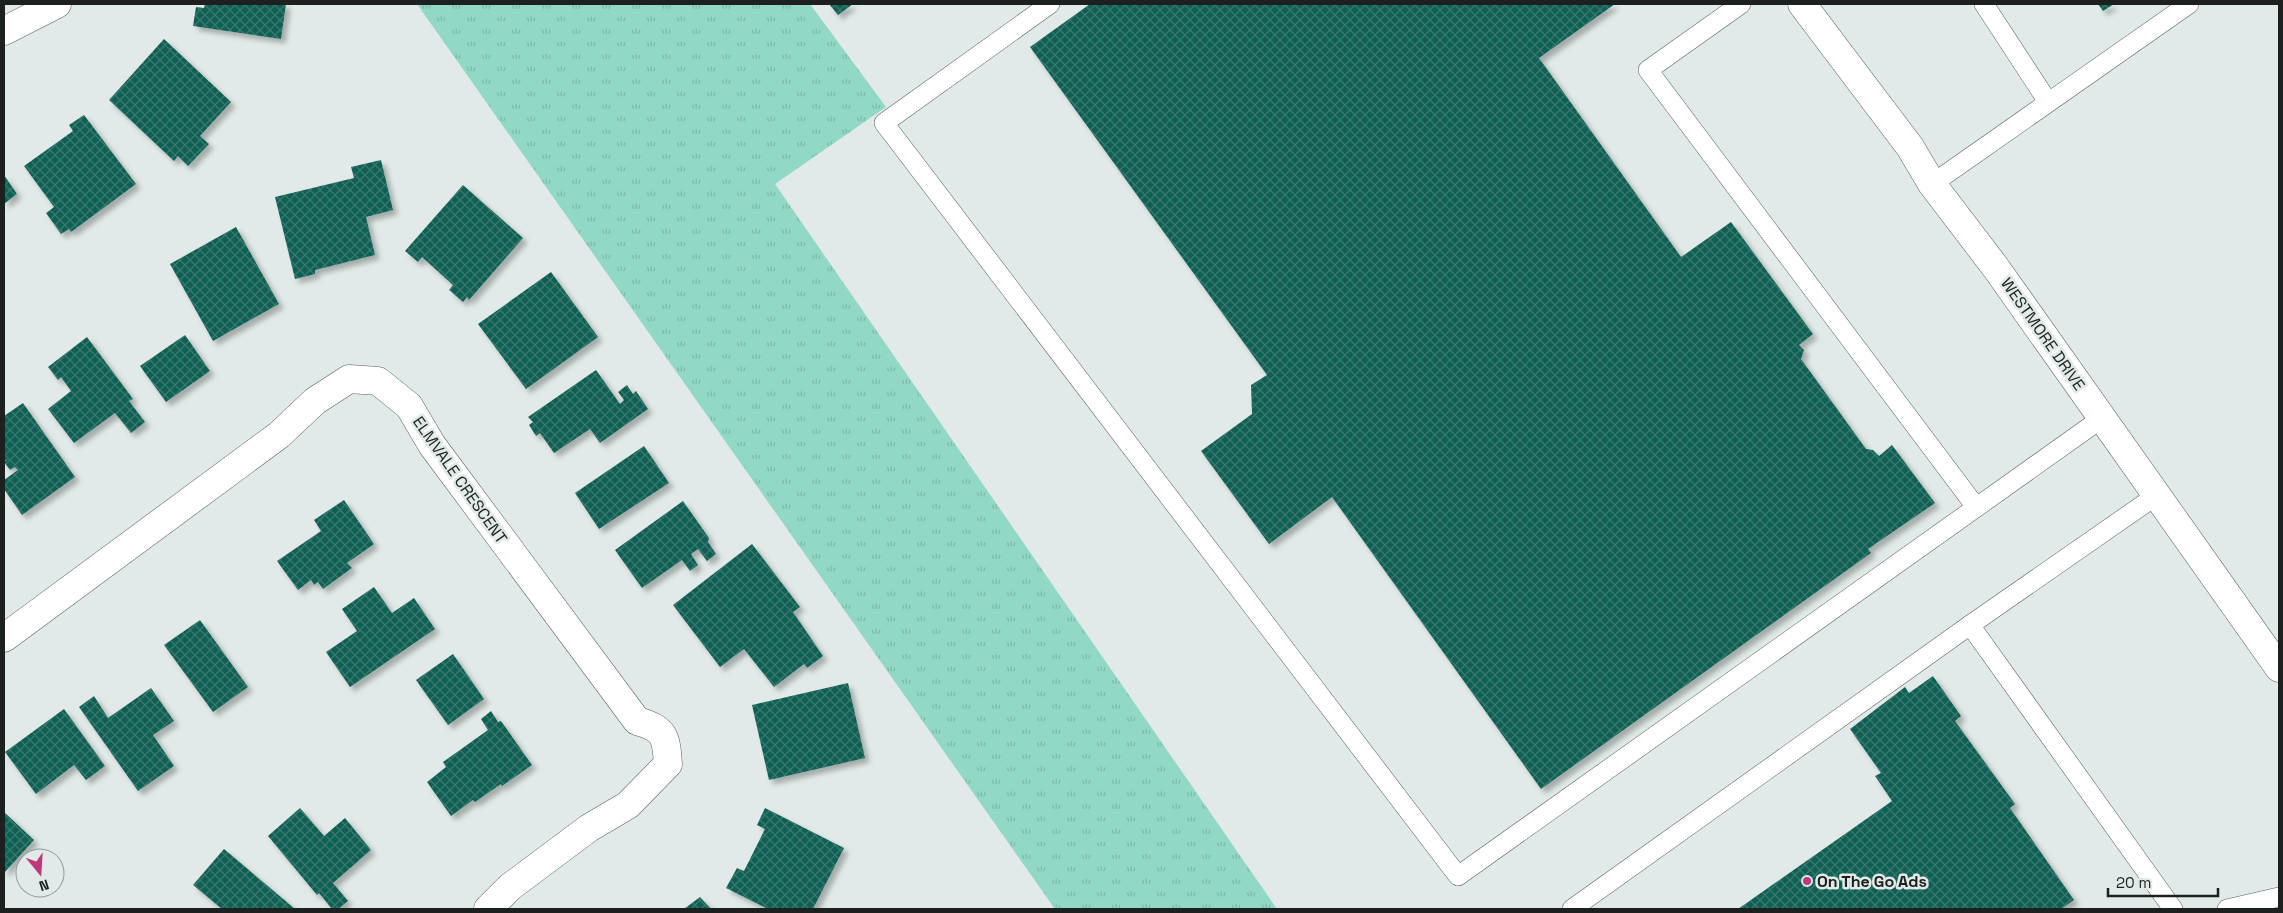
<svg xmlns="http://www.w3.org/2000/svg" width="2283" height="913" viewBox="0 0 2283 913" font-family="'Space Grotesk',sans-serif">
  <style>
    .grass { fill: url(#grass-tufts) }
    .building { fill: url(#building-cross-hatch); filter: url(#shadow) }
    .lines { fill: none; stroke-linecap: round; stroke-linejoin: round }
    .lane-casing { stroke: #58605e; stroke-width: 20 }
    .street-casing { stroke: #58605e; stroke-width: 29 }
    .secondary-casing { stroke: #58605e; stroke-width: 29 }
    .lane { stroke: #fff; stroke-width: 19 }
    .street { stroke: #fff; stroke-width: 28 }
    .secondary { stroke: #fff; stroke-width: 28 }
    .poi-dot { fill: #be397b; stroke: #e1eae8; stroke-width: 2 }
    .labels { text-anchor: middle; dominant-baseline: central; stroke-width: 5; stroke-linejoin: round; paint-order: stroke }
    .street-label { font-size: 16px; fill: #1c201f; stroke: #e1eae8 }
    .poi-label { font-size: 16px; font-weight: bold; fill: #1c201f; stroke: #e1eae8; text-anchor: start }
  </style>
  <defs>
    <pattern id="grass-tufts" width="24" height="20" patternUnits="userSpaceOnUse" patternTransform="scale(1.25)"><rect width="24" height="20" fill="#91d8c6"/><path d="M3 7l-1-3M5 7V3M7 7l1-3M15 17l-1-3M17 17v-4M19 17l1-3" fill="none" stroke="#7cb9aa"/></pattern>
    <pattern id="building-cross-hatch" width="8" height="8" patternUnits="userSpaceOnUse" patternTransform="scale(1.25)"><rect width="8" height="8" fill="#106153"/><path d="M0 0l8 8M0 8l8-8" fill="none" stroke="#3b786d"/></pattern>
    <filter id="shadow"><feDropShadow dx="4.5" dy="4.5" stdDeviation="2.5" flood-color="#0004"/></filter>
  </defs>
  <rect width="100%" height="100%" fill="#e1eae8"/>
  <polygon class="grass" points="417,4 810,4 886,107 775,184 1277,909 1055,909"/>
  <g class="building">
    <polygon points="205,4 286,4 281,39 193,26 196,7 204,8"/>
    <polygon points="829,4 853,4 838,15"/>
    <polygon points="1090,4 1615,4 1539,58 1681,257 1731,222 1813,334 1799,345 1804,350 1801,359 1866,449 1873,450 1879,456 1892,445 1935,503 1868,549 1871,553 1541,789 1332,497 1269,544 1201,451 1252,414 1251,385 1267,375 1030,47"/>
    <polygon points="2098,4 2114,4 2103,11"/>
    <polygon points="164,39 231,102 200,136 209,144 188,166 178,156 174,161 109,100"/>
    <polygon points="84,115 136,184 71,232 69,229 61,234 46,213 54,207 24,166 73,131 69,125"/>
    <polygon points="381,160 393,210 366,217 375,255 315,270 315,274 295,279 275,197 354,178 351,167"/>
    <polygon points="4,175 17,194 4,204"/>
    <polygon points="463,185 523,238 469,300 467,297 463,302 449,290 453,285 422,257 418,262 405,251"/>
    <polygon points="236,227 279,304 213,341 170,264"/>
    <polygon points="551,272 598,337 526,389 478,324"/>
    <polygon points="185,335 210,371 166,402 140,366"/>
    <polygon points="87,337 133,399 129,401 145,422 131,433 115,413 74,443 48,409 71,391 61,377 58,380 48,367"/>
    <polygon points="596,370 620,404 624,400 618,392 627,385 633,394 636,391 648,409 600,443 590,429 554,453 540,433 536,436 529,425 533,422 528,417"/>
    <polygon points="23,403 75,477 22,515 4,489 4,480 18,470 15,467 10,470 4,462 8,459 4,461 4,416"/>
    <polygon points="644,446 669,483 599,529 575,493"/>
    <polygon points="344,500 374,544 347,563 352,568 323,589 318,582 314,585 311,580 298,590 277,561 321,531 314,520"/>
    <polygon points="683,501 709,538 708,542 716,554 707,561 698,549 691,554 698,565 690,571 682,560 642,588 615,550"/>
    <polygon points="752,544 800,607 793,612 823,656 807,668 804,664 774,687 744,649 720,667 673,605"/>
    <polygon points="374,587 392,613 414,598 435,629 350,687 326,652 357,631 342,609"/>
    <polygon points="200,620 248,687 213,712 164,645"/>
    <polygon points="453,654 484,699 448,725 416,680"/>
    <polygon points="1933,676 1961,716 1955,721 2015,804 2010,808 2074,900 2061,909 1738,909 1892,801 1875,776 1881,773 1850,729 1905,687 1909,693"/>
    <polygon points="848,683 865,758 769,780 752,705"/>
    <polygon points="151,688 174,721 153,735 174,766 138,791 79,707 94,696 108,718"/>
    <polygon points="64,709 105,766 86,780 74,765 36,794 5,752"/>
    <polygon points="491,711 498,722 501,721 532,765 502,786 501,784 475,802 473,800 451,816 427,782 446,767 443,762 488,730 481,719"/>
    <polygon points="300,808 324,836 345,818 371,850 333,883 348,901 338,909 332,909 319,893 317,895 268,836"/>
    <polygon points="765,808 844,848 813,909 768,909 726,888 737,868 744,871 765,829 757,825"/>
    <polygon points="4,812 34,840 4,873"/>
    <polygon points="224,849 295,909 222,909 193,885"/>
    <polygon points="700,897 711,909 684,909"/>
  </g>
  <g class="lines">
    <g class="lane-casing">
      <g id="lane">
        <polyline points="1050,4 884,123 1458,876 2102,418"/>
        <polyline points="1741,4 1648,70 1976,507"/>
        <polyline points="1984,4 2048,102"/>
        <polyline points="1932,184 2189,4"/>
        <polyline points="2157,495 1970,625 2173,909"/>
        <polyline points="1572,909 1970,625"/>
        <polyline points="2227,909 2279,897"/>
      </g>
    </g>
    <g class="street-casing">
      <g id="street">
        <polyline points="4,31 57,4"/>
        <path d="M4,638L279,435L315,401L349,379L378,381L409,406L432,445L637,721C665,729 666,736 668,764L628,805L589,828L510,887L488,909"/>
      </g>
    </g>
    <g class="secondary-casing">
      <polyline id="secondary" points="1802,4 1910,147 1932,184 1996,268 2279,668"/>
    </g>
    <use href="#lane" class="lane"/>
    <use href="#street" class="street"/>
    <use href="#secondary" class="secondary"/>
  </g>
  <circle class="poi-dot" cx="1807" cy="881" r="5"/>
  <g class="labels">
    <g class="street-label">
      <text transform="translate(2043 334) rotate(55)">WESTMORE DRIVE</text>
      <text transform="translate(460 480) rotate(55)">ELMVALE CRESCENT</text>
    </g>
    <g class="poi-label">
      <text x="1817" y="881">On The Go Ads</text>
    </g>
  </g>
  <rect width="2283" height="913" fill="none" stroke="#1c201f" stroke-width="10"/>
  <g transform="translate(40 873) rotate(162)"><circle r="24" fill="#e1eae8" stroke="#929998"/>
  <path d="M0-4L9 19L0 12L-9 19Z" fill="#be397b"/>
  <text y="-8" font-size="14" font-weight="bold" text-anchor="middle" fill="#1c201f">N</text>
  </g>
  <path d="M2108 888v8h110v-8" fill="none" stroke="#1c201f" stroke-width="2.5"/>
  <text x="2116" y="888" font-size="15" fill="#1c201f" stroke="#e1eae8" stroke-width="4" paint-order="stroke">20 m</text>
</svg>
